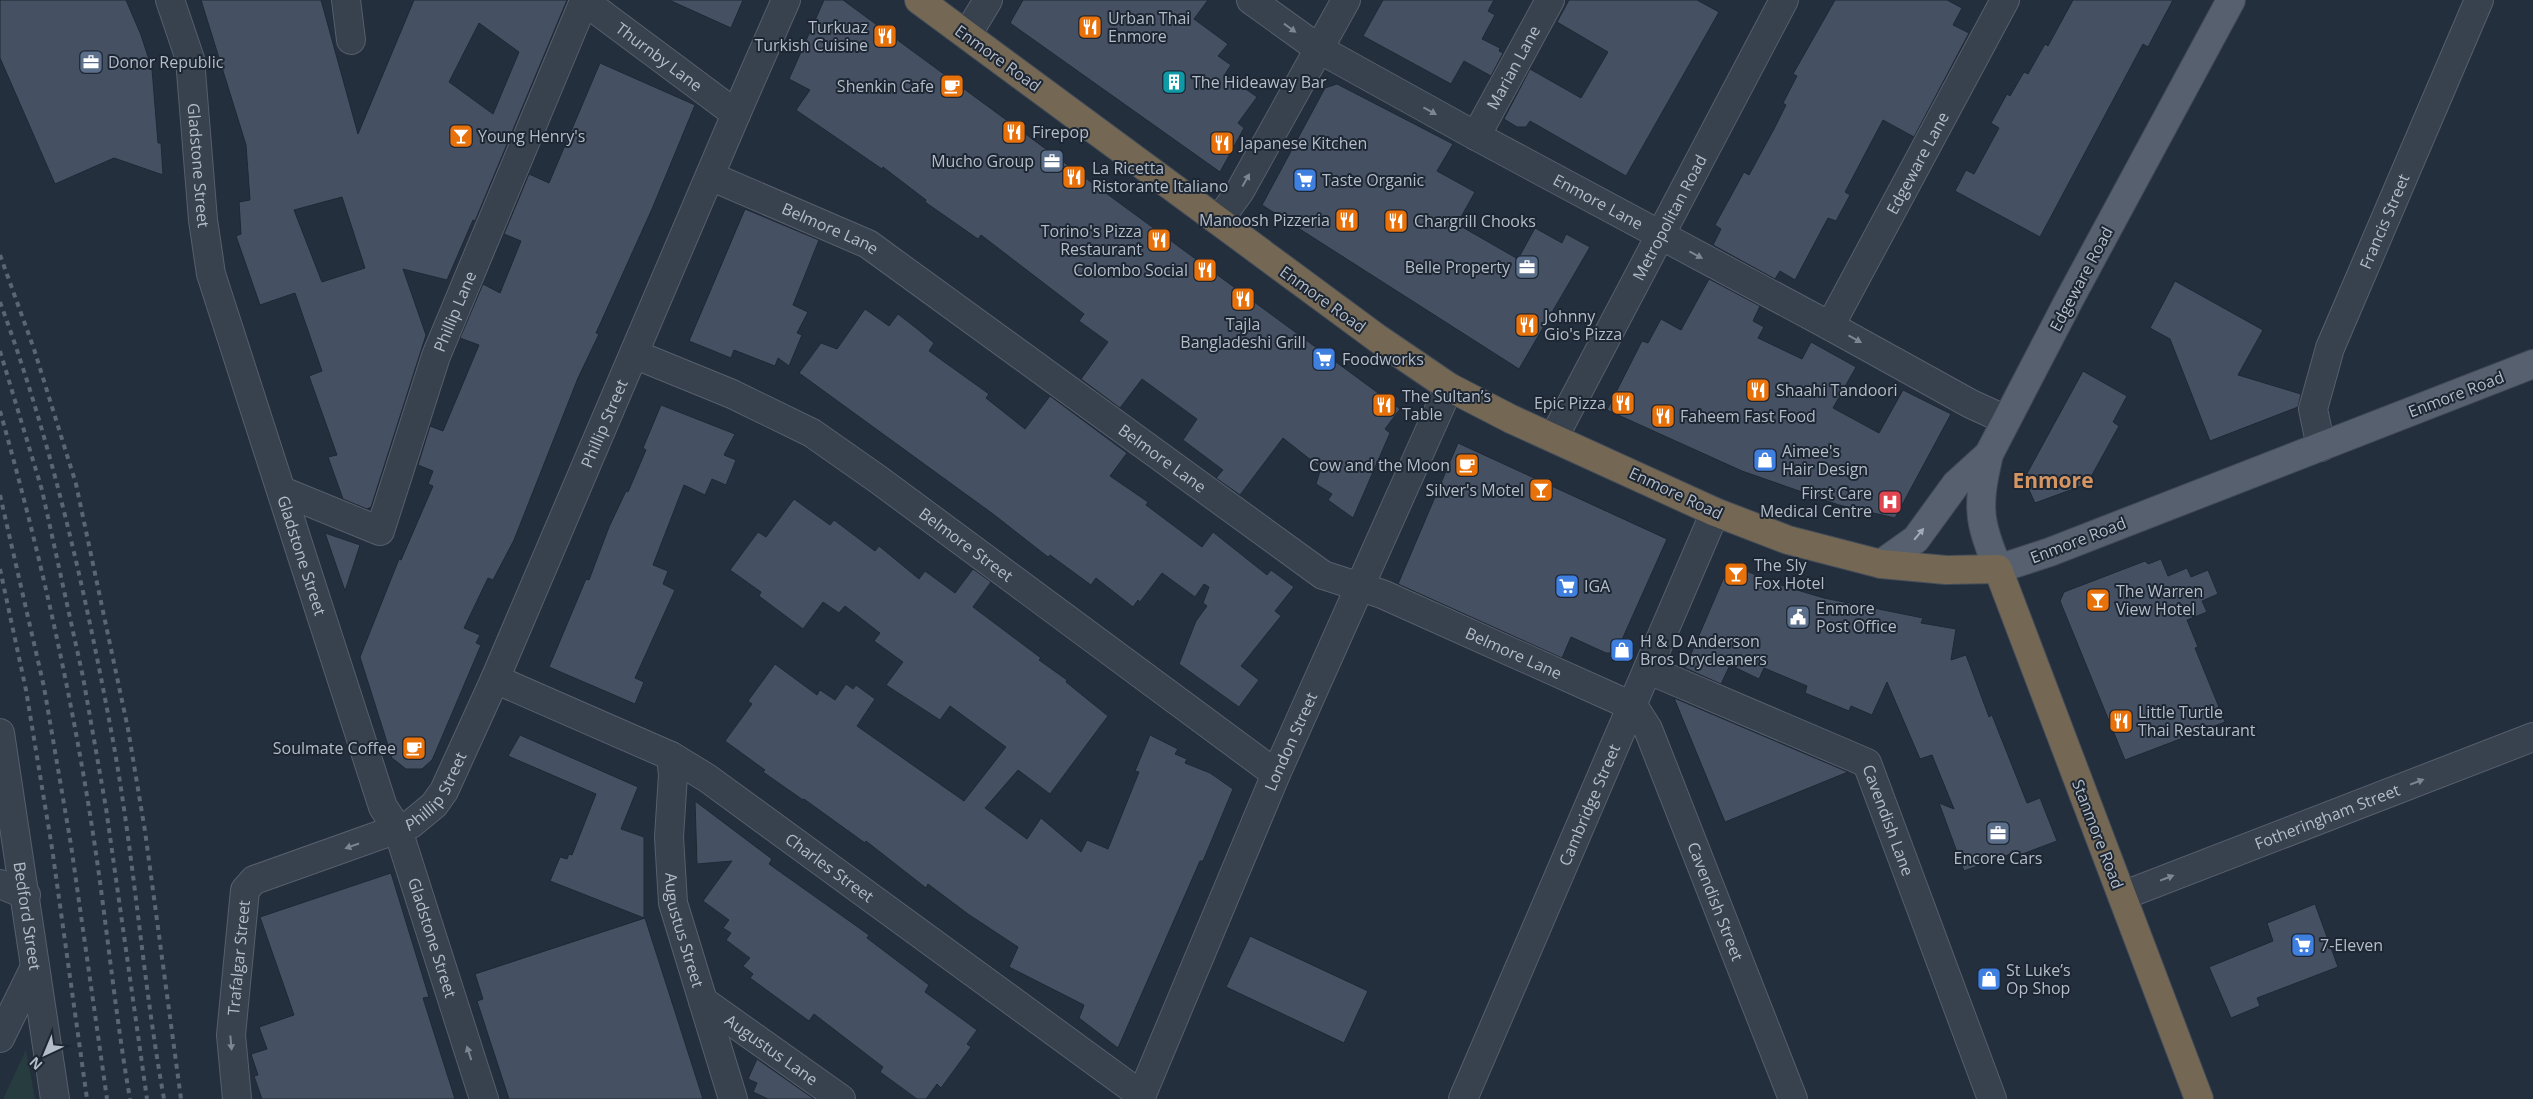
<svg xmlns="http://www.w3.org/2000/svg" width="2533" height="1099" viewBox="0 0 2533 1099" font-family="'Open Sans',sans-serif">
  <style>
    .green { fill: #263c3f }
    .building { fill: #455162; stroke: #1f2835; fill-rule: evenodd }
    .lines { fill: none; stroke-linecap: round; stroke-linejoin: round }
    .minor-casing { stroke: #565f6c; stroke-width: 30 }
    .major-casing { stroke: #414a57; stroke-width: 30 }
    .highway-casing { stroke: #434c59; stroke-width: 30 }
    .minor { stroke: #38414e; stroke-width: 28 }
    .major { stroke: #56606e; stroke-width: 28 }
    .highway { stroke: #746855; stroke-width: 28 }
    .rail { stroke: #5a6575; stroke-width: 4; stroke-dasharray: 5 5; stroke-linecap: butt }
    .oneway { fill: #7c8592 }
    .oneway2 { fill: #a1aab7 }
    .labels { text-anchor: middle; dominant-baseline: central; stroke-width: 4; stroke-linejoin: round; paint-order: stroke }
    .poi-label { font-size: 16px; fill: #b4bcc9; stroke: #1d2633; text-anchor: start }
    .street-label { font-size: 16px; fill: #b4bcc9; stroke: #1d2633 }
    .district-label { font-size: 21px; font-weight: bold; fill: #d59563; stroke: #1d2633 }
  </style>
  <rect width="100%" height="100%" fill="#242f3e"/>
  <polygon class="green" points="26,1050 35,1099 3,1099"/>
  <g class="building">
    <polygon points="0,0 126,0 141,35 152,69 158,143 161,143 163,175 114,158 55,184 0,58"/>
    <path d="M201,0H321L358,134L414,0H567L475,221L473,220L447,280L403,269L426,335L371,507L367,509L343,499L328,457L337,455L309,376L322,371L295,293L260,305L236,236L241,234L239,202L250,200L246,145ZM479,23L519,52L493,114L449,82ZM342,197L365,268L322,282L294,210Z"/>
    <polygon points="669,0 743,0 731,28"/>
    <polygon points="824,0 843,0 1400,409 1385,429 1390,433 1353,518 1328,500 1332,494 1316,484 1321,468 1283,438 1240,495 1216,478 1223,470 1183,440 1197,419 1142,379 1120,408 1081,379 1108,342 1079,321 1084,314 981,235 978,239 925,202 926,200 883,167 882,169 796,110 810,90 789,79"/>
    <polygon points="1023,0 1208,0 1194,19 1228,44 1218,56 1231,65 1225,74 1257,97 1238,123 1244,128 1220,172 1010,23"/>
    <polygon points="1383,0 1494,0 1488,11 1495,15 1482,39 1500,48 1499,51 1503,53 1491,76 1464,61 1451,84 1363,36"/>
    <polygon points="1569,0 1697,0 1719,12 1626,176 1530,121 1526,127 1517,127 1504,119 1530,69 1581,98 1608,52 1557,22"/>
    <polygon points="1835,0 1947,0 1962,8 1953,25 1969,33 1914,137 1883,120 1845,192 1850,195 1836,221 1828,218 1795,280 1780,271 1775,279 1713,245 1721,229 1715,225 1744,172 1749,175 1774,129 1786,105 1783,103 1797,76 1793,74"/>
    <polygon points="2073,0 2173,0 2148,47 2143,44 2040,237 1955,191 1966,170 1974,174 1999,128 1991,123 2007,94 2010,96 2024,72 2028,74 2045,44 2048,46"/>
    <polygon points="600,63 695,105 652,209 596,333 599,334 578,378 514,540 493,580 488,578 464,628 480,635 476,643 481,645 436,751 432,760 422,769 406,769 392,758 360,657 399,559 401,560 433,486 428,484 433,471 418,465 430,426 443,431 479,345 460,338 483,284 500,293 521,241 504,234 529,174 549,183"/>
    <polygon points="1337,84 1453,144 1437,171 1475,192 1457,224 1518,259 1535,228 1562,243 1566,234 1590,247 1519,369 1262,205 1325,88"/>
    <polygon points="745,209 819,240 793,305 808,312 797,333 802,335 789,366 778,358 775,366 734,350 731,358 689,341"/>
    <polygon points="1709,279 1760,306 1753,321 1764,327 1758,338 1802,359 1811,342 1856,367 1833,408 1879,433 1903,390 1951,414 1895,518 1839,505 1742,471 1607,410 1642,341 1648,343 1661,319 1681,330"/>
    <polygon points="2175,281 2263,330 2238,375 2301,394 2298,407 2210,441 2170,339 2150,328"/>
    <polygon points="865,309 889,326 898,314 916,328 934,343 929,351 989,394 986,398 1025,429 1050,396 1127,453 1110,476 1148,502 1146,505 1202,547 1213,532 1267,575 1271,570 1294,587 1275,611 1281,616 1241,666 1259,680 1239,707 1179,664 1196,621 1207,606 1203,603 1209,587 1204,584 1195,597 1162,573 1140,602 1138,600 1133,607 1096,578 1091,585 1050,555 1048,557 993,514 799,373 821,343 837,349"/>
    <polygon points="2083,371 2127,396 2113,422 2119,426 2087,484 2035,503 2024,479"/>
    <polygon points="661,405 735,434 724,455 736,460 726,485 712,479 705,495 684,485 653,565 668,571 663,584 675,590 635,678 644,682 635,704 549,667 586,579 589,580 609,527 626,491 628,492 646,450 643,448"/>
    <polygon points="1458,443 1667,539 1616,653 1606,653 1571,637 1562,658 1398,584"/>
    <polygon points="794,499 830,525 834,520 875,551 879,546 919,579 925,571 955,593 973,569 991,582 973,607 1041,658 1039,660 1067,680 1066,682 1108,716 1050,794 1018,770 985,808 1027,839 1041,818 1081,852 1087,840 1108,849 1139,772 1135,771 1150,735 1178,749 1175,754 1187,759 1185,763 1210,773 1233,789 1203,861 1200,861 1118,1048 1079,1018 1084,1005 1009,967 1018,947 968,914 928,884 926,888 866,841 865,843 804,799 803,800 763,772 765,770 725,741 752,704 748,701 775,664 817,695 820,690 835,700 846,684 853,689 856,685 875,699 857,726 964,801 1006,747 950,706 940,720 886,685 903,662 874,641 880,633 845,606 839,613 823,602 803,629 759,596 761,592 730,570 758,532 766,537"/>
    <polygon points="325,533 360,545 345,591"/>
    <polygon points="2161,559 2168,576 2187,568 2191,577 2208,570 2218,594 2202,601 2207,612 2187,620 2198,647 2195,648 2225,722 2125,760 2060,601 2064,592 2145,561 2148,564"/>
    <polygon points="1737,567 1777,584 1824,598 1923,618 1921,623 1956,629 1951,660 1966,655 1989,717 1992,715 2027,803 2040,798 2057,841 2017,856 2016,852 1964,871 1939,803 1954,809 1932,755 1920,759 1887,682 1872,715 1851,706 1849,711 1805,693 1807,686 1764,668 1759,679 1730,665 1721,684 1685,668 1727,570"/>
    <polygon points="1674,698 1848,772 1725,822"/>
    <polygon points="520,735 638,787 621,829 644,837 644,918 550,881 560,857 567,859 569,854 572,855 596,794 508,756"/>
    <polygon points="695,801 772,859 769,864 869,935 867,938 929,985 925,992 977,1030 967,1044 971,1047 941,1088 937,1084 926,1099 917,1099 880,1072 883,1067 814,1014 809,1021 750,978 753,974 743,966 750,958 726,940 731,933 723,928 729,920 703,901 732,861 697,864"/>
    <polygon points="391,873 429,997 423,998 455,1099 262,1099 254,1076 258,1075 251,1054 267,1049 259,1027 294,1015 260,917"/>
    <polygon points="2315,904 2338,967 2257,998 2260,1006 2231,1018 2209,967 2273,941 2267,923"/>
    <polygon points="645,918 703,1099 509,1099 477,1001 483,999 475,974"/>
    <polygon points="1250,936 1368,991 1344,1043 1226,987"/>
    <polygon points="757,1059 814,1099 768,1099 753,1092 757,1083 748,1079"/>
  </g>
  <g class="lines">
    <g class="minor-casing">
      <g id="minor">
        <path id="s1" d="M170,0L190,59L203,220L211,274L383,807L398,830L484,1099"/>
        <polyline points="346,0 351,40"/>
        <path id="s2" d="M583,0L736,114"/>
        <path id="s3" d="M1251,0L1319,49L1476,136L1830,326L1971,404L2006,420"/>
        <polyline points="967,35 988,0"/>
        <path id="s4" d="M1476,136L1550,0"/>
        <path id="s5" d="M710,176L868,244L1323,575L1382,594L1634,707L1648,729L1793,1099"/>
        <polyline points="1219,220 1240,191 1346,0"/>
        <path id="s6" d="M1830,326L2005,0"/>
        <path id="s7" d="M634,354L732,394L812,433L879,480L1276,774"/>
        <path id="s8" d="M1554,437L1784,0"/>
        <path id="s9" d="M2321,447L2313,409L2330,348L2479,0"/>
        <path id="s10" d="M282,491L380,531L436,356L584,1"/>
        <path id="s11" d="M1649,670L1867,763L1992,1099"/>
        <path id="s12" d="M495,679L671,756L707,778L1141,1095"/>
        <path id="s13" d="M0,733L55,1099"/>
        <path id="s14" d="M671,756L673,775L669,837L673,903L733,1099"/>
        <polyline points="0,884 26,895"/>
        <path id="s15" d="M2122,896L2533,737"/>
        <path id="s16" d="M703,1001L841,1099"/>
        <polyline points="0,1038 35,967"/>
        <path id="s17" d="M237,1099L231,1035L245,890L254,880L411,824L434,805L444,791L495,679L736,114L786,0"/>
        <path id="s18" d="M1140,1099L1276,774L1449,387"/>
        <path id="s19" d="M1463,1099L1715,512"/>
      </g>
    </g>
    <g class="major-casing">
      <g id="major">
        <path d="M2231,0L2069,300L1989,454C1984,476 1978,501 1983,524C1986,540 1993,555 1998,569L2050,552L2533,364"/>
        <polyline points="1881,564 1916,539 1956,484 1989,454"/>
      </g>
    </g>
    <g class="highway-casing">
      <polyline id="highway" points="919,0 1377,338 1449,387 1511,419 1715,512 1788,540 1881,564 1946,570 1998,569 2199,1099"/>
    </g>
    <use href="#minor" class="minor"/>
    <use href="#major" class="major"/>
    <use href="#highway" class="highway"/>
    <g class="rail">
      <polyline points="0,255 34,349 76,484 128,729 145,831 181,1099"/>
      <path d="M0,302C51,440 84,585 111,730C134,852 142,977 164,1099"/>
      <polyline points="0,351 42,490 83,677 106,808 147,1099"/>
      <path d="M0,411C40,552 72,695 94,840C107,926 115,1013 130,1099"/>
      <polyline points="0,495 44,687 71,845 107,1099"/>
      <polyline points="0,569 26,690 52,848 87,1099"/>
    </g>
  </g>
  <defs><path id="oneway-solid" d="M-6-.8H1V-3.2L6.5 0L1 3.2V.8H-6Z" transform="scale(1.25)"/></defs>
  <g class="oneway">
    <use href="#oneway-solid" transform="translate(1290 28) rotate(36)"/>
    <use href="#oneway-solid" transform="translate(1430 111) rotate(29)"/>
    <use href="#oneway-solid" transform="translate(1246 180) rotate(-61)"/>
    <use href="#oneway-solid" transform="translate(1696 255) rotate(28)"/>
    <use href="#oneway-solid" transform="translate(1855 339) rotate(29)"/>
    <use href="#oneway-solid" transform="translate(2417 782) rotate(-21)"/>
    <use href="#oneway-solid" transform="translate(352 846) rotate(161)"/>
    <use href="#oneway-solid" transform="translate(2167 878) rotate(-21)"/>
    <use href="#oneway-solid" transform="translate(231 1043) rotate(85)"/>
    <use href="#oneway-solid" transform="translate(469 1053) rotate(-108)"/>
  </g>
  <use class="oneway2" href="#oneway-solid" transform="translate(1919 534) rotate(-50)"/>
  <defs>
    <g id="restaurant-square" transform="scale(1.25)"><rect x="-9" y="-9" width="18" height="18" rx="4" fill="#e8710a" stroke="#1d2633"/><path d="M-5-6h1v4h1v-4h1v4h1v-4h1v5L-1.5 .5V6h-2V.5L-5-1ZM5-6V6H3V1.5H1.5Q1.5-4 5-6Z" fill="#fff"/></g>
    <g id="office-square" transform="scale(1.25)"><rect x="-9" y="-9" width="18" height="18" rx="4" fill="#5c6f8a" stroke="#1d2633"/><path d="M-6-3h4V-5.5h4V-3h4V5H-6ZM-1-4.5V-3h2v-1.5ZM-6 0V1H6V0Z" fill="#fff"/></g>
    <g id="building-square" transform="scale(1.25)"><rect x="-9" y="-9" width="18" height="18" rx="4" fill="#0f9aa8" stroke="#1d2633"/><path d="M-4-6H4V6H1V3H-1V6H-4ZM-2.5-4.3h1.7v1.8h-1.7ZM.8-4.3h1.7v1.8H.8ZM-2.5-1h1.7V.8h-1.7ZM.8-1h1.7V.8H.8Z" fill="#fff"/></g>
    <g id="cafe-square" transform="scale(1.25)"><rect x="-9" y="-9" width="18" height="18" rx="4" fill="#e8710a" stroke="#1d2633"/><path d="M-5.5-4.5H6V0H3Q3 3.5 0 3.5H-2.5Q-5.5 3.5-5.5 0ZM3-3.2v2h1.7v-2ZM-6 4.5H4V6H-6Z" fill="#fff"/></g>
    <g id="bar-square" transform="scale(1.25)"><rect x="-9" y="-9" width="18" height="18" rx="4" fill="#e8710a" stroke="#1d2633"/><path d="M-6-5H6L.8 .8V4.5H3.5V6h-7V4.5H-.8V.8Z" fill="#fff"/></g>
    <g id="supermarket-square" transform="scale(1.25)"><rect x="-9" y="-9" width="18" height="18" rx="4" fill="#3f7fe0" stroke="#1d2633"/><path d="M-6-5.5h2.5l.6 2H6L4.5 2H-2.5L-4.4-4H-6ZM-1.5 3.2a1.3 1.3 0 1 0 .1 0ZM3 3.2a1.3 1.3 0 1 0 .1 0Z" fill="#fff"/></g>
    <g id="shop-square" transform="scale(1.25)"><rect x="-9" y="-9" width="18" height="18" rx="4" fill="#3f7fe0" stroke="#1d2633"/><path d="M-5-2.5h2.3a2.7 3.5 0 0 1 5.4 0H5L5.5 6h-11ZM-1.5-2.5h3a1.5 2.3 0 0 0-3 0Z" fill="#fff"/></g>
    <g id="hospital-square" transform="scale(1.25)"><rect x="-9" y="-9" width="18" height="18" rx="4" fill="#e0444e" stroke="#1d2633"/><path d="M-5-5h3v3.5h4V-5h3V5h-3V1.5h-4V5h-3Z" fill="#fff"/></g>
    <g id="civic-square" transform="scale(1.25)"><rect x="-9" y="-9" width="18" height="18" rx="4" fill="#5c6f8a" stroke="#1d2633"/><path d="M-.6-6.5H3V-4.5H.6V-3L4-1V1h2V6H-6V1h2V-1L-.6-3ZM-1.2 2.5V6h2.4V2.5Z" fill="#fff"/></g>
  </defs>
  <g fill-rule="evenodd">
    <use href="#restaurant-square" x="1090" y="27"/>
    <use href="#restaurant-square" x="885" y="36"/>
    <use href="#office-square" x="91" y="62"/>
    <use href="#building-square" x="1174" y="82"/>
    <use href="#cafe-square" x="952" y="86"/>
    <use href="#restaurant-square" x="1014" y="132"/>
    <use href="#bar-square" x="461" y="136"/>
    <use href="#restaurant-square" x="1222" y="143"/>
    <use href="#office-square" x="1052" y="161"/>
    <use href="#restaurant-square" x="1074" y="177"/>
    <use href="#supermarket-square" x="1305" y="180"/>
    <use href="#restaurant-square" x="1347" y="220"/>
    <use href="#restaurant-square" x="1396" y="221"/>
    <use href="#restaurant-square" x="1159" y="240"/>
    <use href="#office-square" x="1527" y="267"/>
    <use href="#restaurant-square" x="1205" y="270"/>
    <use href="#restaurant-square" x="1243" y="299"/>
    <use href="#restaurant-square" x="1527" y="325"/>
    <use href="#supermarket-square" x="1324" y="359"/>
    <use href="#restaurant-square" x="1758" y="390"/>
    <use href="#restaurant-square" x="1623" y="403"/>
    <use href="#restaurant-square" x="1384" y="405"/>
    <use href="#restaurant-square" x="1663" y="416"/>
    <use href="#shop-square" x="1765" y="460"/>
    <use href="#cafe-square" x="1467" y="465"/>
    <use href="#bar-square" x="1541" y="490"/>
    <use href="#hospital-square" x="1890" y="502"/>
    <use href="#bar-square" x="1736" y="574"/>
    <use href="#supermarket-square" x="1567" y="586"/>
    <use href="#bar-square" x="2098" y="600"/>
    <use href="#civic-square" x="1798" y="617"/>
    <use href="#shop-square" x="1622" y="650"/>
    <use href="#restaurant-square" x="2121" y="721"/>
    <use href="#cafe-square" x="414" y="748"/>
    <use href="#office-square" x="1998" y="833"/>
    <use href="#supermarket-square" x="2303" y="945"/>
    <use href="#shop-square" x="1989" y="979"/>
  </g>
  <g class="labels">
    <g class="poi-label">
      <text x="1108" y="18">Urban Thai<tspan x="1108" dy="18">Enmore</tspan></text>
      <text x="868" y="27" text-anchor="end">Turkuaz<tspan x="868" dy="18">Turkish Cuisine</tspan></text>
      <text x="108" y="62">Donor Republic</text>
      <text x="1192" y="82">The Hideaway Bar</text>
      <text x="934" y="86" text-anchor="end">Shenkin Cafe</text>
      <text x="1032" y="132">Firepop</text>
      <text x="478" y="136">Young Henry's</text>
      <text x="1240" y="143">Japanese Kitchen</text>
      <text x="1034" y="161" text-anchor="end">Mucho Group</text>
      <text x="1092" y="168">La Ricetta<tspan x="1092" dy="18">Ristorante Italiano</tspan></text>
      <text x="1322" y="180">Taste Organic</text>
      <text x="1330" y="220" text-anchor="end">Manoosh Pizzeria</text>
      <text x="1414" y="221">Chargrill Chooks</text>
      <text x="1142" y="231" text-anchor="end">Torino's Pizza<tspan x="1142" dy="18">Restaurant</tspan></text>
      <text x="1510" y="267" text-anchor="end">Belle Property</text>
      <text x="1188" y="270" text-anchor="end">Colombo Social</text>
      <text x="1544" y="316">Johnny<tspan x="1544" dy="18">Gio's Pizza</tspan></text>
      <text x="1243" y="324" text-anchor="middle">Tajla<tspan x="1243" dy="18">Bangladeshi Grill</tspan></text>
      <text x="1342" y="359">Foodworks</text>
      <text x="1776" y="390">Shaahi Tandoori</text>
      <text x="1402" y="396">The Sultan’s<tspan x="1402" dy="18">Table</tspan></text>
      <text x="1606" y="403" text-anchor="end">Epic Pizza</text>
      <text x="1680" y="416">Faheem Fast Food</text>
      <text x="1782" y="451">Aimee's<tspan x="1782" dy="18">Hair Design</tspan></text>
      <text x="1450" y="465" text-anchor="end">Cow and the Moon</text>
      <text x="1524" y="490" text-anchor="end">Silver's Motel</text>
      <text x="1872" y="493" text-anchor="end">First Care<tspan x="1872" dy="18">Medical Centre</tspan></text>
      <text x="1754" y="565">The Sly<tspan x="1754" dy="18">Fox Hotel</tspan></text>
      <text x="1584" y="586">IGA</text>
      <text x="2116" y="591">The Warren<tspan x="2116" dy="18">View Hotel</tspan></text>
      <text x="1816" y="608">Enmore<tspan x="1816" dy="18">Post Office</tspan></text>
      <text x="1640" y="641">H &amp; D Anderson<tspan x="1640" dy="18">Bros Drycleaners</tspan></text>
      <text x="2138" y="712">Little Turtle<tspan x="2138" dy="18">Thai Restaurant</tspan></text>
      <text x="396" y="748" text-anchor="end">Soulmate Coffee</text>
      <text x="1998" y="858" text-anchor="middle">Encore Cars</text>
      <text x="2320" y="945">7-Eleven</text>
      <text x="2006" y="970">St Luke’s<tspan x="2006" dy="18">Op Shop</tspan></text>
    </g>
    <g class="street-label">
      <text stroke="none"><textPath href="#s2" startOffset="95">Thurnby Lane</textPath></text>
      <text transform="translate(998 58) rotate(36)">Enmore Road</text>
      <text stroke="none"><textPath href="#s4" startOffset="78">Marian Lane</textPath></text>
      <text stroke="none"><textPath href="#s6" startOffset="185">Edgeware Lane</textPath></text>
      <text stroke="none"><textPath href="#s1" startOffset="169">Gladstone Street</textPath></text>
      <text stroke="none"><textPath href="#s3" startOffset="402">Enmore Lane</textPath></text>
      <text stroke="none"><textPath href="#s8" startOffset="248">Metropolitan Road</textPath></text>
      <text stroke="none"><textPath href="#s9" startOffset="240">Francis Street</textPath></text>
      <text stroke="none"><textPath href="#s5" startOffset="131">Belmore Lane</textPath></text>
      <text transform="translate(2081 279) rotate(-62)">Edgeware Road</text>
      <text transform="translate(1323 299) rotate(36)">Enmore Road</text>
      <text stroke="none"><textPath href="#s10" startOffset="338">Phillip Lane</textPath></text>
      <text transform="translate(2456 394) rotate(-21)">Enmore Road</text>
      <text stroke="none"><textPath href="#s17" startOffset="838">Phillip Street</textPath></text>
      <text stroke="none"><textPath href="#s5" startOffset="536">Belmore Lane</textPath></text>
      <text transform="translate(1676 493) rotate(25)">Enmore Road</text>
      <text transform="translate(2078 540) rotate(-21)">Enmore Road</text>
      <text stroke="none"><textPath href="#s7" startOffset="385">Belmore Street</textPath></text>
      <text stroke="none"><textPath href="#s1" startOffset="574">Gladstone Street</textPath></text>
      <text stroke="none"><textPath href="#s5" startOffset="941">Belmore Lane</textPath></text>
      <text stroke="none"><textPath href="#s18" startOffset="388">London Street</textPath></text>
      <text stroke="none"><textPath href="#s17" startOffset="432">Phillip Street</textPath></text>
      <text stroke="none"><textPath href="#s19" startOffset="320">Cambridge Street</textPath></text>
      <text stroke="none"><textPath href="#s15" startOffset="220">Fotheringham Street</textPath></text>
      <text stroke="none"><textPath href="#s11" startOffset="298">Cavendish Lane</textPath></text>
      <text transform="translate(2098 834) rotate(69)">Stanmore Road</text>
      <text stroke="none"><textPath href="#s12" startOffset="386">Charles Street</textPath></text>
      <text stroke="none"><textPath href="#s5" startOffset="1284">Cavendish Street</textPath></text>
      <text stroke="none"><textPath href="#s13" startOffset="185">Bedford Street</textPath></text>
      <text stroke="none"><textPath href="#s14" startOffset="176">Augustus Street</textPath></text>
      <text stroke="none"><textPath href="#s1" startOffset="979">Gladstone Street</textPath></text>
      <text stroke="none"><textPath href="#s17" startOffset="142">Trafalgar Street</textPath></text>
      <text stroke="none"><textPath href="#s16" startOffset="84">Augustus Lane</textPath></text>
    </g>
    <g class="district-label">
      <text x="2053" y="480">Enmore</text>
    </g>
  </g>
  <g transform="translate(45 1054) rotate(224)" stroke="#1d2633" stroke-width="4" paint-order="stroke">
  <path d="M0-4L9 19L0 12L-9 19Z" fill="#b4bcc9"/>
  <text y="-8" font-size="14" font-weight="bold" text-anchor="middle" fill="#b4bcc9">N</text>
  </g>
</svg>
